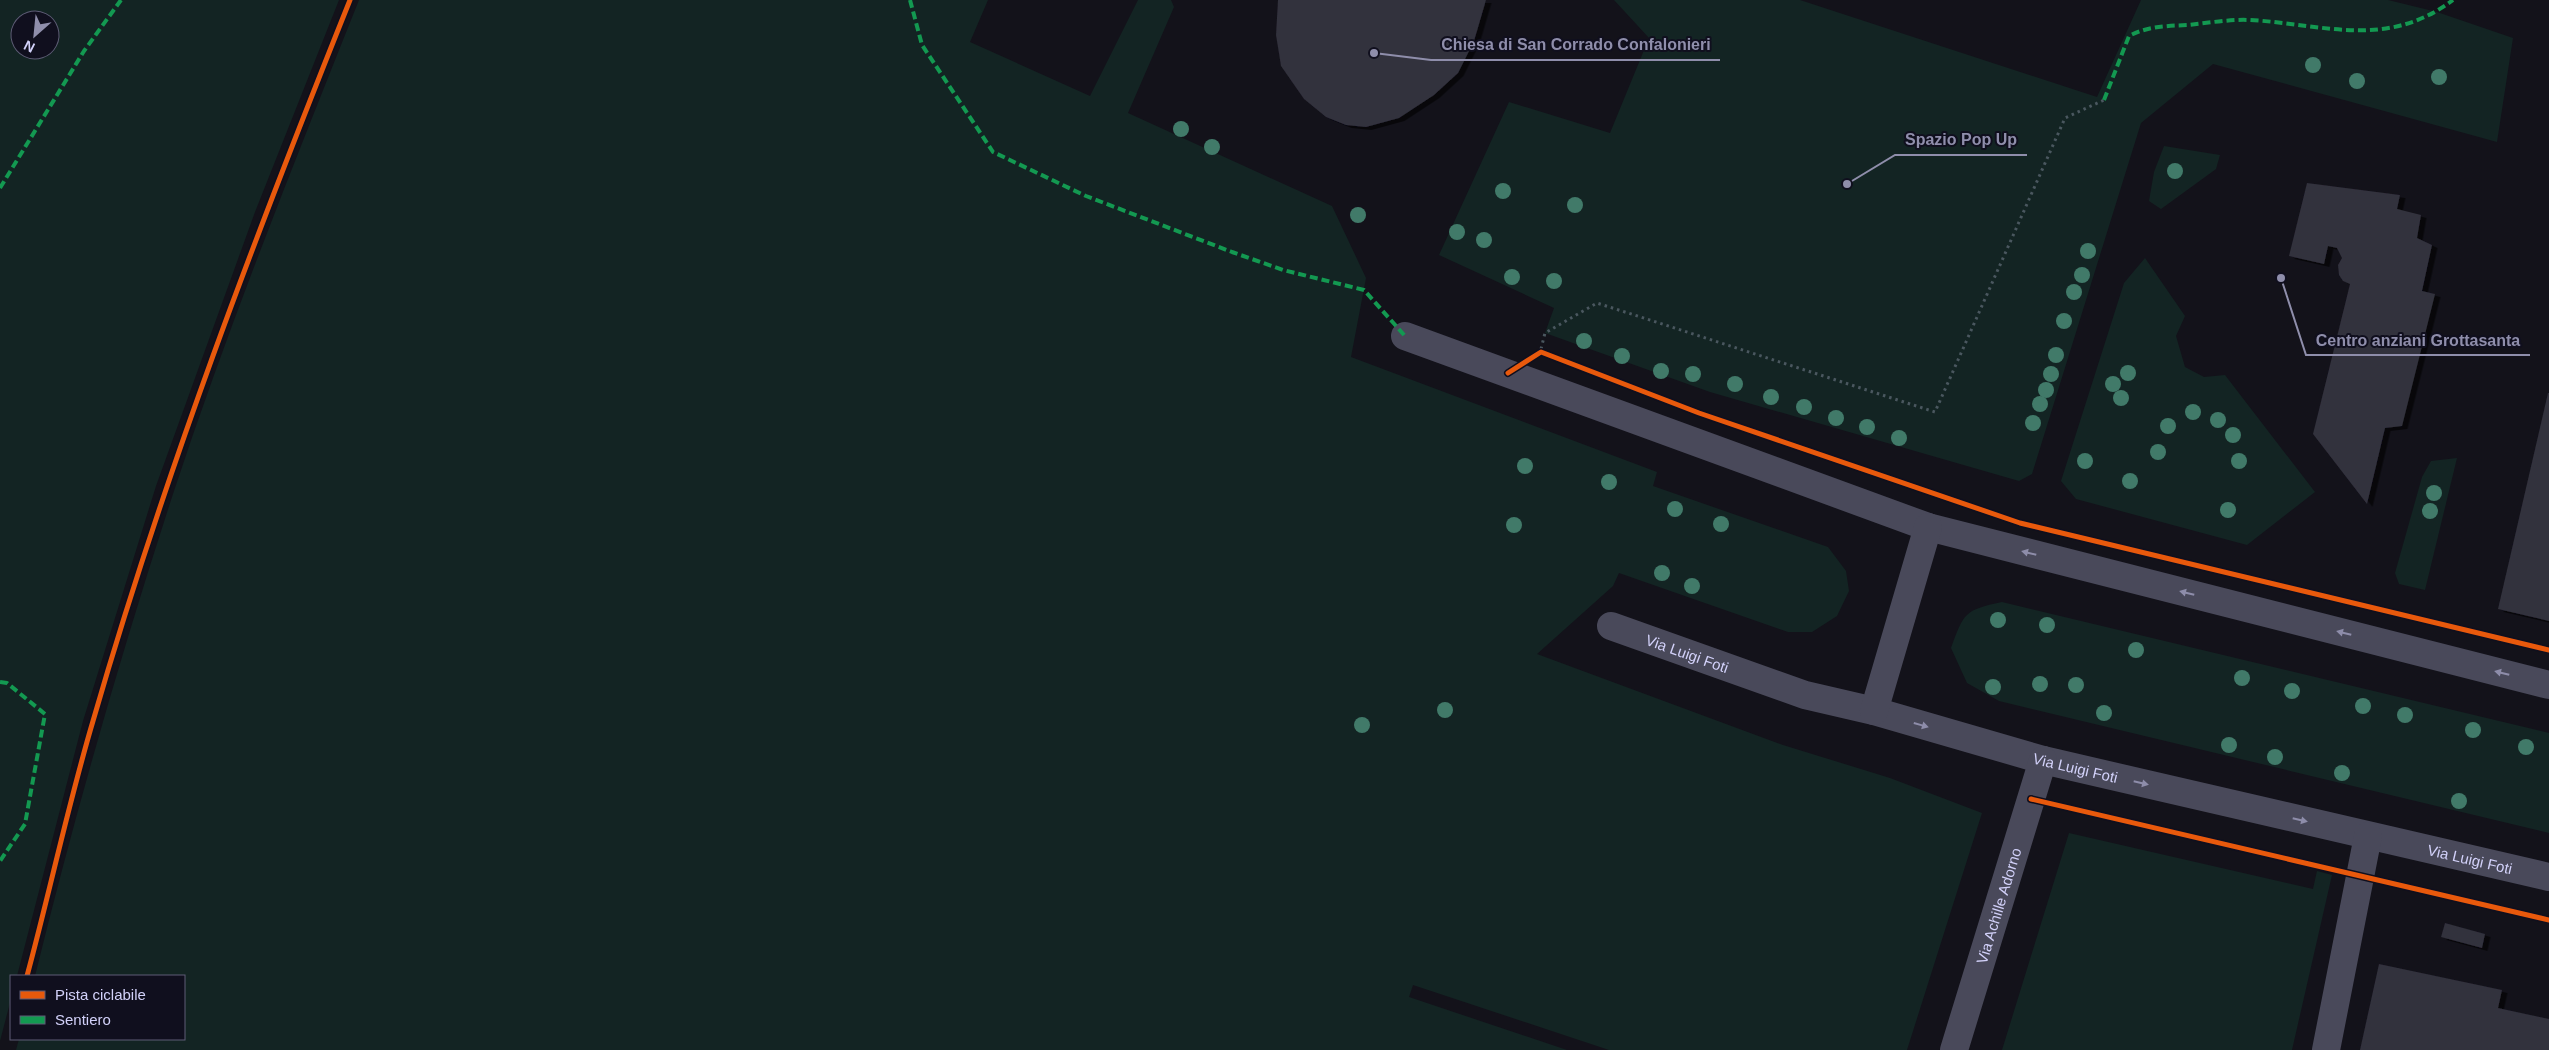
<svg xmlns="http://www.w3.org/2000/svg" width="2549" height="1050" viewBox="0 0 2549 1050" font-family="Arial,sans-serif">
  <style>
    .green { fill: #132423; fill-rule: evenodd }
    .building { fill: #31303c; filter: url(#shadow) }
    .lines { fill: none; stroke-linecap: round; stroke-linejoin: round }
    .path { stroke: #4a575f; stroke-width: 3; stroke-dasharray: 2.5 4; stroke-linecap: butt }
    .street { stroke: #49495a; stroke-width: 28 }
    .quiet { stroke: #139951; stroke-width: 4; stroke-dasharray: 8 4; stroke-linecap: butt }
    .cycleway-casing { stroke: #100f1e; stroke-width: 8 }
    .cycleway { stroke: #e8590c; stroke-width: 5 }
    .tree { fill: #417a69 }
    .oneway { fill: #8e8daa }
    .labels { text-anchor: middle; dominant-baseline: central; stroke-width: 4; stroke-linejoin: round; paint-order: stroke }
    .street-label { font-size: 15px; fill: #d2d1f9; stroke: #100f1e }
    .leader { fill: none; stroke: #8f8eab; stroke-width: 2 }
    .callout-dot { fill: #8f8eab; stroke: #100f1e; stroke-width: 2 }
    .callout-label { font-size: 16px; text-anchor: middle; font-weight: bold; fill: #8f8eab; stroke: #100f1e; stroke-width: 4; stroke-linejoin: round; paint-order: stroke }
  </style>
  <defs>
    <filter id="shadow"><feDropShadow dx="5.5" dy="3" stdDeviation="0" flood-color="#0009"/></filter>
  </defs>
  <rect width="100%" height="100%" fill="#13121a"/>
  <g class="green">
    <path d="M0,0H339L255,212L156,486L83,721L17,976H11V999L0,1041ZM20,20H50V50H20Z"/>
    <path d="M359,0H988L970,42L1090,96L1138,0H1171L1174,7L1128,113L1332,206L1366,278L1351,357L1657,472L1653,486L1828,547L1846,571L1849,591L1837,616L1812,632H1788L1619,573L1613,586L1537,654L1783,745L1890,778L1982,813L1907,1050H1609L1413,985L1409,997L1567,1050H16L19,1039H184V976H35C75,814 121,653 173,494C228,327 294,163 359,0Z"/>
    <polygon points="1614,0 1800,0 2097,97 2141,0 2388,0 2437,12 2513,38 2497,142 2213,64 2141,123 2032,474 2019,481 1710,392 1545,333 1554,308 1439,255 1509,102 1610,133 1649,38"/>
    <polygon points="2164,146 2220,155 2216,169 2161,209 2149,201 2154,172"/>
    <polygon points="2145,258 2185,316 2176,336 2185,367 2204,377 2225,375 2315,492 2247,545 2076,499 2061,481 2124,283"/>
    <polygon points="2457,458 2425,590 2399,584 2395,573 2422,477 2431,461"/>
    <path d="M2002,602L2549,733V833L1999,701L1967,683L1951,648C1964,613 1964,610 2002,602Z"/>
    <polygon points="2069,833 2313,889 2317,871 2332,875 2292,1050 2002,1050"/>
  </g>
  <g class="building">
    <polygon points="1278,0 1486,0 1474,41 1458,73 1434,95 1399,118 1366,127 1346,125 1326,117 1304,99 1281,66 1276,35"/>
    <polygon points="2307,183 2400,195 2397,209 2421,215 2417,238 2432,245 2422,291 2435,294 2402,426 2385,428 2367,504 2313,434 2350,284 2343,281 2339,275 2338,265 2342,258 2337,248 2328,246 2324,264 2289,256"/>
    <polygon points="2548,393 2549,393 2549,621 2498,609"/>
    <polygon points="2445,923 2485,934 2482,948 2441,937"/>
    <polygon points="2379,964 2502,990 2498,1008 2549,1019 2549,1050 2360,1050"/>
  </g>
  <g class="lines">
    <polyline class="path" points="1541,349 1545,333 1597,303 1935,412 2065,118 2104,100"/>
    <g class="street">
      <polyline points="1405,336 1928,527 2549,685"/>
      <path id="s1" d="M1611,626L1805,695L1874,711L2043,760L2549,877"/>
      <polyline points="1874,711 1928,527"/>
      <path id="s2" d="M1954,1050L2043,760"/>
      <polyline points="2326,1050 2368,836"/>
    </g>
    <g class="quiet">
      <polyline points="910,0 922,45 993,152 1086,196 1232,252 1283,270 1364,290 1405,336"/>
      <path d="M2104,100L2129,36C2148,26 2167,26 2188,25C2208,23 2230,19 2250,20C2324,24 2386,50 2453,0"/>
      <polyline points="0,188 84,51 121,0"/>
      <polyline points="0,682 7,683 45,714 25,824 0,861"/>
    </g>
    <g class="cycleway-casing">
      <g id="cycleway">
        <polyline points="1508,373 1541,352 1699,413 2020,523 2549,650"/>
        <polyline points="2031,799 2549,920"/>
        <path d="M27,976C50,891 68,805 93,721C164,475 255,237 350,0"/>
      </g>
    </g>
    <use href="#cycleway" class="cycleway"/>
  </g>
  <g class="tree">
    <circle cx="2313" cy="65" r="8"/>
    <circle cx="2439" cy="77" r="8"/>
    <circle cx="2357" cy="81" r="8"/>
    <circle cx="1181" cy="129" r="8"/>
    <circle cx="1212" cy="147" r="8"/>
    <circle cx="2175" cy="171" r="8"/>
    <circle cx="1503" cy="191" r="8"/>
    <circle cx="1575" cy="205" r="8"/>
    <circle cx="1358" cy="215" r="8"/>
    <circle cx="1457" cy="232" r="8"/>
    <circle cx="1484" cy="240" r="8"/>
    <circle cx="2088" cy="251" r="8"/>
    <circle cx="2082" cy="275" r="8"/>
    <circle cx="1512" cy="277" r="8"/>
    <circle cx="1554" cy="281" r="8"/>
    <circle cx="2074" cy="292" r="8"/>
    <circle cx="2064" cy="321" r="8"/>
    <circle cx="1584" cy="341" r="8"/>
    <circle cx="2056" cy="355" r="8"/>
    <circle cx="1622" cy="356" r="8"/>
    <circle cx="1661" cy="371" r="8"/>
    <circle cx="2128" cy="373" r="8"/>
    <circle cx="1693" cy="374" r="8"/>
    <circle cx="2051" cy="374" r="8"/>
    <circle cx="1735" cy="384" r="8"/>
    <circle cx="2113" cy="384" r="8"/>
    <circle cx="2046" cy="390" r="8"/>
    <circle cx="1771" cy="397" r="8"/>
    <circle cx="2121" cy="398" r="8"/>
    <circle cx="2040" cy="404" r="8"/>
    <circle cx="1804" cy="407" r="8"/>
    <circle cx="2193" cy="412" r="8"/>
    <circle cx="1836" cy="418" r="8"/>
    <circle cx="2218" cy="420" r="8"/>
    <circle cx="2033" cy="423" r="8"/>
    <circle cx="2168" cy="426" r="8"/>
    <circle cx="1867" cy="427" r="8"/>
    <circle cx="2233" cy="435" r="8"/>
    <circle cx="1899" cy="438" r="8"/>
    <circle cx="2158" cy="452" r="8"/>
    <circle cx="2085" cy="461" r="8"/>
    <circle cx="2239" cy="461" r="8"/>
    <circle cx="1525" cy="466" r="8"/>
    <circle cx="2130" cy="481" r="8"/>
    <circle cx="1609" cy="482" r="8"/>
    <circle cx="2434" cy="493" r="8"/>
    <circle cx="1675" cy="509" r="8"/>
    <circle cx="2228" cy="510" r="8"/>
    <circle cx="2430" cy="511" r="8"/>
    <circle cx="1721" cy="524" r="8"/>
    <circle cx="1514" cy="525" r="8"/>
    <circle cx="1662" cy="573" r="8"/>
    <circle cx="1692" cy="586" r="8"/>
    <circle cx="1998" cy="620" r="8"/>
    <circle cx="2047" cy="625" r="8"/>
    <circle cx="2136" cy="650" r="8"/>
    <circle cx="2242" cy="678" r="8"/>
    <circle cx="2040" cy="684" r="8"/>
    <circle cx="2076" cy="685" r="8"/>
    <circle cx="1993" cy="687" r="8"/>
    <circle cx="2292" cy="691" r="8"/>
    <circle cx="2363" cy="706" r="8"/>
    <circle cx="1445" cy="710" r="8"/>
    <circle cx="2104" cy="713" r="8"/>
    <circle cx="2405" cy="715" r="8"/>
    <circle cx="1362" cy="725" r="8"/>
    <circle cx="2473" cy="730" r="8"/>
    <circle cx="2229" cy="745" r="8"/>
    <circle cx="2526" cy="747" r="8"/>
    <circle cx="2275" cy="757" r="8"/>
    <circle cx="2342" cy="773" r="8"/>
    <circle cx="2459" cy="801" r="8"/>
  </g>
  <defs><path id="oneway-solid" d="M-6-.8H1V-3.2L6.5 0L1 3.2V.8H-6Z" transform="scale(1.25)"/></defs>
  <g class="oneway">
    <use href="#oneway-solid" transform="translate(2029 553) rotate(-166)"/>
    <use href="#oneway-solid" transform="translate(2187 593) rotate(-166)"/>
    <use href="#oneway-solid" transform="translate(2344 633) rotate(-166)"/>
    <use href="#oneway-solid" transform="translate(2502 673) rotate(-166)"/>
    <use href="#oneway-solid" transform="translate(1921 725) rotate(16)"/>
    <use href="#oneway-solid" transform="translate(2141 783) rotate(13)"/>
    <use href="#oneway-solid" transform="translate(2300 820) rotate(13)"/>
  </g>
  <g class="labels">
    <g class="street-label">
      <text stroke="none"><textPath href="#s1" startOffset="81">Via Luigi Foti</textPath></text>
      <text stroke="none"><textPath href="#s1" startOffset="486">Via Luigi Foti</textPath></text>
      <text stroke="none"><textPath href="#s1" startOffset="891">Via Luigi Foti</textPath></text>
      <text stroke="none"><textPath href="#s2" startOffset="151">Via Achille Adorno</textPath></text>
    </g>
  </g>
  <path class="leader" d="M1374 53L1431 60H1720M1847 184L1895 155H2027M2281 278L2306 355H2530"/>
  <g class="callout-dot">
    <circle cx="1374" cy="53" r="5"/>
    <circle cx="1847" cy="184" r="5"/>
    <circle cx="2281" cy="278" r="5"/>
  </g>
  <g class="callout-label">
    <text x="1576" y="50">Chiesa di San Corrado Confalonieri</text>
    <text x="1961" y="145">Spazio Pop Up</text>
    <text x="2418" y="346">Centro anziani Grottasanta</text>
  </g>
  <rect x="10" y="975" width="175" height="65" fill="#100f1e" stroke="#5e5d76"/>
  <rect x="20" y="991" width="25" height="8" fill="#e8590c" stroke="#5e5d76"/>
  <text x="55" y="1000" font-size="15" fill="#d2d1f9">Pista ciclabile</text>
  <rect x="20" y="1016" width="25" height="8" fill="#139951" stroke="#5e5d76"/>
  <text x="55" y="1025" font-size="15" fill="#d2d1f9">Sentiero</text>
  <g transform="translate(35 35) rotate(207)"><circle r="24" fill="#100f1e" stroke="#5e5d76"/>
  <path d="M0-4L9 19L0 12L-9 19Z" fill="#8f8eab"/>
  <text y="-8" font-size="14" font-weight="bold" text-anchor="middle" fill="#d2d1f9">N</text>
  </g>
</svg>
